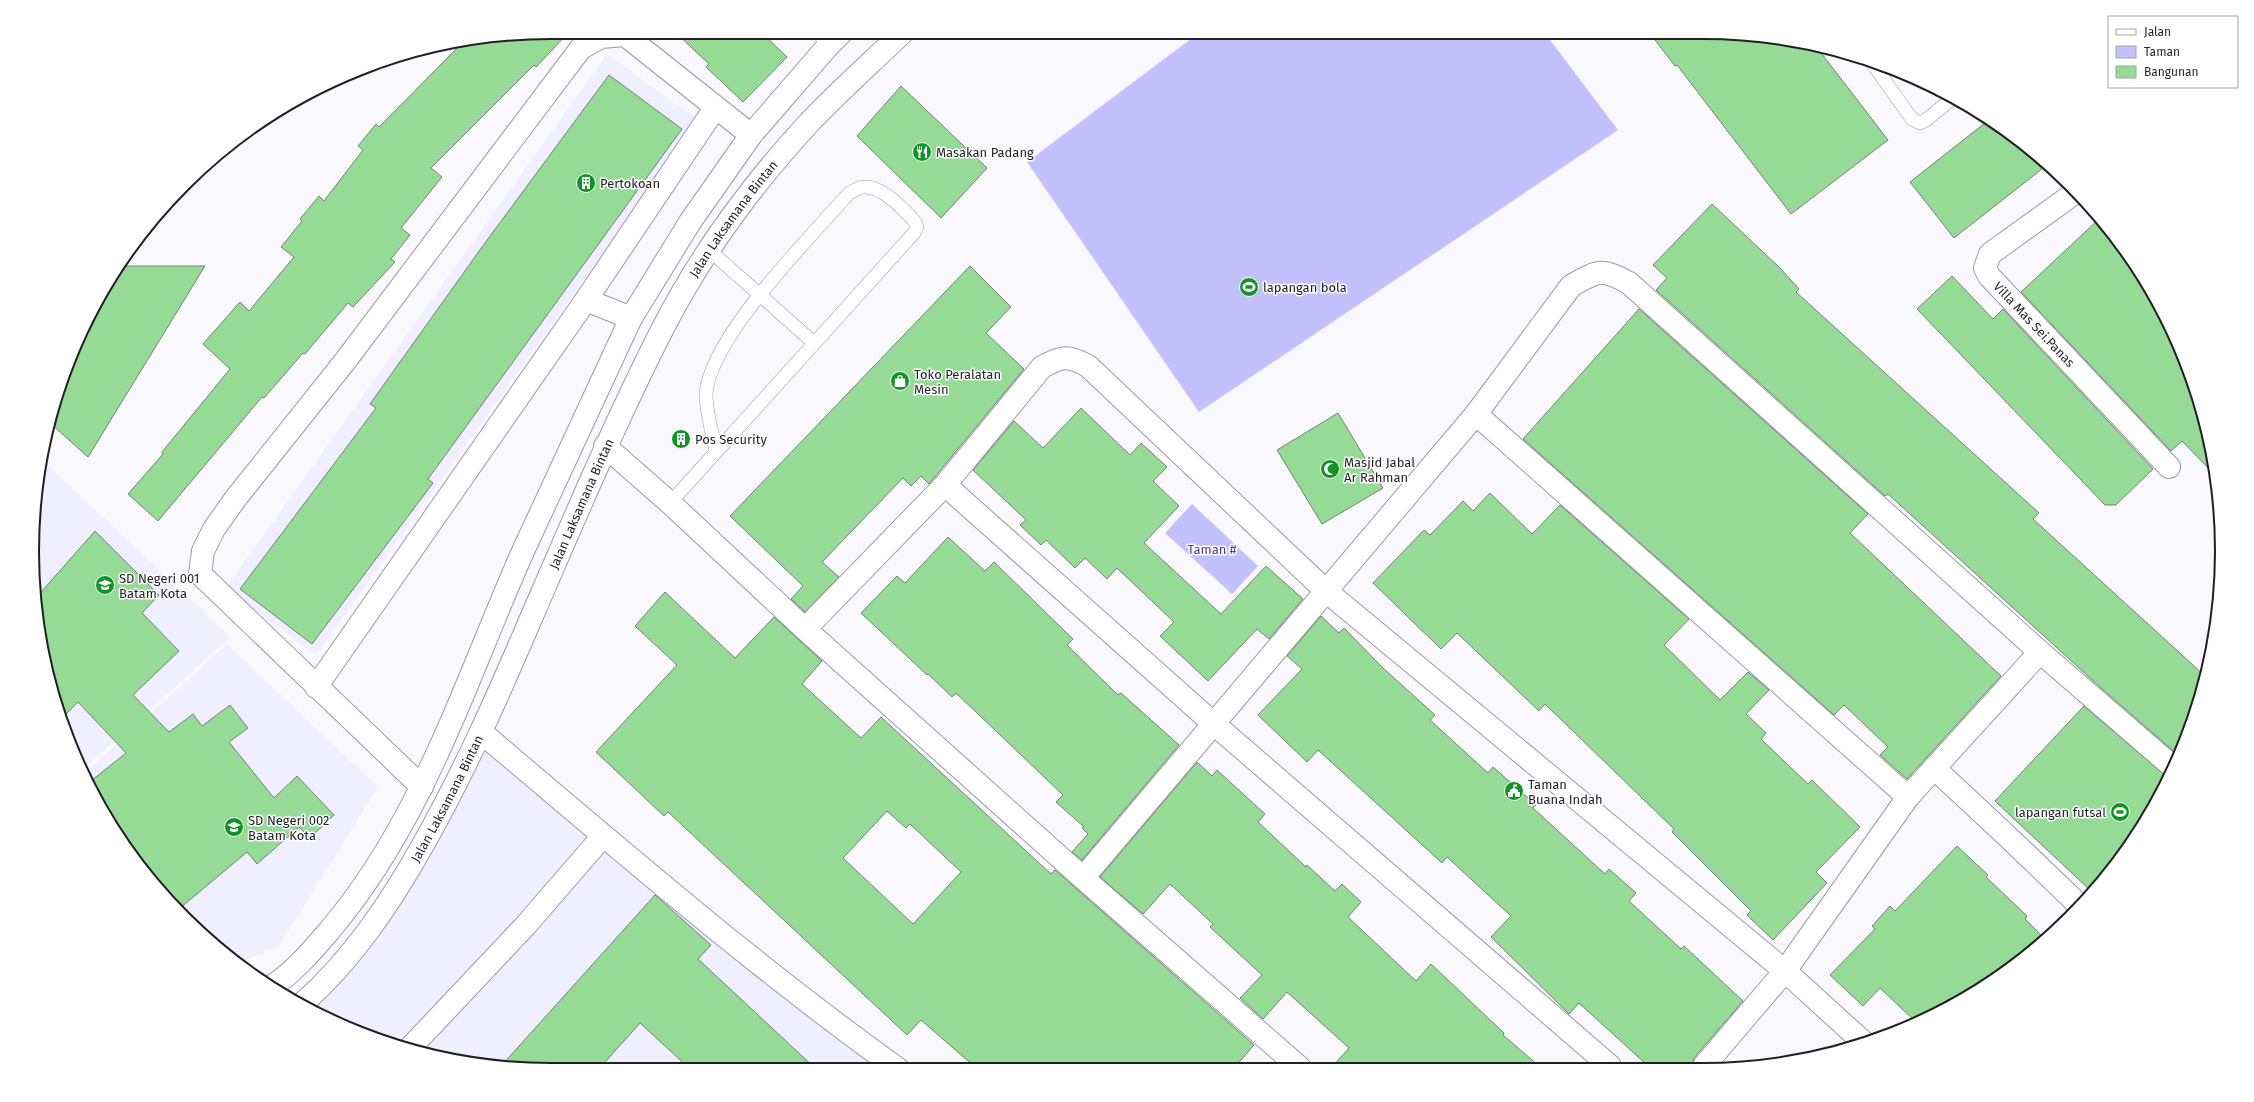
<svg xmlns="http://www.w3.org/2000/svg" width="2254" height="1102" viewBox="0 0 2254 1102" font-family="'Fira Sans',sans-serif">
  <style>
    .built { fill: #efefff }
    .green { fill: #c3c0fe }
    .building { fill: #95db95; stroke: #758275; fill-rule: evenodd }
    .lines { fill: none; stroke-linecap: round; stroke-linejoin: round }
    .lane-casing { stroke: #99a; stroke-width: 14 }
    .street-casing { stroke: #99a; stroke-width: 24 }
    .secondary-casing { stroke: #99a; stroke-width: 24 }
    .lane { stroke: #fff; stroke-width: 13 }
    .street { stroke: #fff; stroke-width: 22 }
    .secondary { stroke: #fff; stroke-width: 22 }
    .labels { text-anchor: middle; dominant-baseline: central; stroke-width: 3; stroke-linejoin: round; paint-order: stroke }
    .poi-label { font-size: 13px; fill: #1f1f25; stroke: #fff; text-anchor: start }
    .street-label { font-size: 13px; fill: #1f1f25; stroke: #fff }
    .park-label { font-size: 13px; fill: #4d3c9b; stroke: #fff }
    .rim { fill: none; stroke: #1f1f25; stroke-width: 2 }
  </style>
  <rect width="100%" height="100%" fill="#f9f9fd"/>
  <g class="built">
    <polygon points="607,54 698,120 316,655 225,589"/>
    <polygon points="41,459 231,637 81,771 59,718 36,619 32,551"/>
    <polygon points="227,644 378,787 279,946 237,963 209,941 139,867 83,775"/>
    <polygon points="482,733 898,1069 551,1070 450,1060 352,1030 302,1004 325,984"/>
  </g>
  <g class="green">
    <polygon points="1200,32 1544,32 1618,130 1199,412 1027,162"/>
    <polygon points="1192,504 1258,566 1232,594 1165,533"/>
  </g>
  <g class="building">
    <polygon points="551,32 569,32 536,67 534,65 431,168 442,177 401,228 410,235 391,259 395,262 353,307 348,303 305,354 303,353 264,398 262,397 158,521 128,494 163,454 162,452 230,369 203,344 240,302 249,311 294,257 281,247 302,221 300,219 319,196 324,201 363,150 358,146 376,124 379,127 464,41"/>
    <polygon points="675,32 761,32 787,57 743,102 706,67 709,64"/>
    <polygon points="1649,32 1703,32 1804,42 1815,45 1888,140 1791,214 1677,65 1675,66"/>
    <polygon points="609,75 682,129 428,479 433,483 312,644 240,589 376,408 370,404 482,247"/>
    <polygon points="901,86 987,168 941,218 857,136"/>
    <polygon points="1990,119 2047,165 1954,238 1910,182"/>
    <polygon points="1712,204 1780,268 1799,289 1796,292 2039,513 2033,519 2205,676 2179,756 2101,688 1888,494 1885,496 1656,290 1667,278 1653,265"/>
    <polygon points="2099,219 2135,263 2183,353 2212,450 2214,474 2182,441 2171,451 2021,292"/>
    <polygon points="120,266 205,266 88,457 50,423 71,353 102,291"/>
    <polygon points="970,266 1011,307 986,333 1024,369 929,484 921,476 911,486 903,478 822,562 839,577 805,612 791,599 803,586 730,516"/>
    <polygon points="1952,276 1993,319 2003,309 2153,469 2116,505 2105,505 1917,309"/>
    <polygon points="1639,309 1868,514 1850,533 2001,676 1907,779 1880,755 1888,747 1844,705 1834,715 1523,439"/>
    <polygon points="1081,408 1130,455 1141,443 1167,467 1153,481 1179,506 1144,543 1221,614 1266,566 1303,599 1269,639 1257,629 1208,681 1160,636 1174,622 1117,568 1107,579 1085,558 1075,568 1046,540 1041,545 1020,525 1026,520 973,470 1014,421 1043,448"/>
    <polygon points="1338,413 1383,488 1322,524 1277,450"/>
    <polygon points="1490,493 1532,534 1560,505 1689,619 1664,645 1720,700 1748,672 1769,690 1746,714 1766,733 1761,739 1808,784 1812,780 1860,827 1816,872 1827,883 1773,940 1747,915 1751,911 1672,832 1674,829 1545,704 1539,711 1457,633 1441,649 1373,583 1424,530 1430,535 1463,501 1473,511"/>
    <polygon points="95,531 159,595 142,613 179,651 133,695 169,732 193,714 202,726 230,705 248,728 229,742 274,798 297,776 334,815 310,838 299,827 257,864 247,852 179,909 139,867 87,784 126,753 78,702 60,720 36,619 35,599"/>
    <polygon points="948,537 985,571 994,562 1073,639 1067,645 1118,695 1121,693 1179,745 1082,860 1072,852 1088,834 1082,828 1084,827 1056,802 1063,795 956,693 952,697 928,674 927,675 861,613 897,576 905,583"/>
    <path d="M665,592L735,658L774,617L822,661L802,684L861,738L881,717L1051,874L1055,870L1254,1045L1234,1068H976L921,1020L907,1035L668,812L664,816L596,752L677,665L635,626ZM887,811L906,828L910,824L961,872L913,924L843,858Z"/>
    <polygon points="1321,616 1339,633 1344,628 1383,668 1435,715 1430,720 1488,773 1493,767 1536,805 1533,808 1605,874 1609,869 1636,893 1629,901 1681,949 1684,946 1743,1001 1705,1045 1694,1058 1692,1066 1648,1066 1579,1003 1569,1014 1491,937 1511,916 1447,857 1442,863 1318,750 1307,762 1258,715 1302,669 1287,656"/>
    <polygon points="2084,706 2167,777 2115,867 2091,891 1995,801"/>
    <polygon points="1197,762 1212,776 1217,770 1265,814 1258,822 1306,867 1307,865 1335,891 1342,884 1361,902 1348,917 1416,981 1431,964 1504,1033 1503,1035 1539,1066 1332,1067 1349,1048 1287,992 1263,1019 1240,998 1262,975 1210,927 1213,924 1170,884 1143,914 1100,877"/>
    <polygon points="1957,846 1988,875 1986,877 2027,916 2025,919 2044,938 2019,963 1916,1022 1880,988 1863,1006 1830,975 1875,929 1872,926 1890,906 1895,911"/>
    <polygon points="655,895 711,945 698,959 816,1069 690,1069 640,1023 598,1070 551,1070 502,1065"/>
  </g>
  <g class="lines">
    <g class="lane-casing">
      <g id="lane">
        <polyline points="818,32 828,46"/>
        <polyline points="1872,63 1912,119 1920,123 1926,120 1952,99"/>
        <polyline points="708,249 814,343"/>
        <path d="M670,503L914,233L917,227L915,222C904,209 882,186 864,187C859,187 854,191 849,193C811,237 708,339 706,395C706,413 713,434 716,452"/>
      </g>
    </g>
    <g class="street-casing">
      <g id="street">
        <path id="s1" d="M2076,192L1990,254L1985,268L1989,276L2169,467"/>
        <polyline points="586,300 631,318"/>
        <polyline points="1476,414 1908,797"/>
        <polyline points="605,446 670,503 805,629 1083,878"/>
        <polyline points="945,485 1214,724 1610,1066"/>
        <path d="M805,629L945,485L1042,367C1062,356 1068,355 1088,366L1326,591L1785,971L1862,1041"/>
        <polyline points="316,687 586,300 715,108"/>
        <polyline points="1934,768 2007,836 2078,904"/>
        <polyline points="422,787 200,574 203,551 214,529 236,498 346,360 581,48 601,37 625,35 751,135"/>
        <polyline points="410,1048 526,925 603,836"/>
        <polyline points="1704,1066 1785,971 1908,797 2040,652"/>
        <path d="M1299,1067L1083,878L1476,414L1571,286C1599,270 1601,268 1629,283L2040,652L2173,767"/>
      </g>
    </g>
    <g class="secondary-casing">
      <g id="secondary">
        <path d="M482,733C618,848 753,965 898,1069"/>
        <path d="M271,987C294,972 311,952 329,931C423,821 466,679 524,549C559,472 596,395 631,318L690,222L751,135L828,46L842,32"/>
        <path id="s2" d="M302,1004C353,959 391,902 424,843C464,772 497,698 529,623C572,524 614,424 663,328C701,254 751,186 807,125C837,93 871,63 903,32"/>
      </g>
    </g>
    <use href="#lane" class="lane"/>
    <use href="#street" class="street"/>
    <use href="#secondary" class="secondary"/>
  </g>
  <defs>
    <g id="restaurant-disc" transform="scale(1)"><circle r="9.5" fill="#119325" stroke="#fff"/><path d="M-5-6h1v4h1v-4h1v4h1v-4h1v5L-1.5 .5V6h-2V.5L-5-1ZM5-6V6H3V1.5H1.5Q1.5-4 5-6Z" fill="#fff"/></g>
    <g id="building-disc" transform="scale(1)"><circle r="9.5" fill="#119325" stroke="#fff"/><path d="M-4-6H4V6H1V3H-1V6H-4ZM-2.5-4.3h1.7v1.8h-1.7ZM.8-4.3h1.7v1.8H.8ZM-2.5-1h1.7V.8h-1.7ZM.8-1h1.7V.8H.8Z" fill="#fff"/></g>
    <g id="stadium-disc" transform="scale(1)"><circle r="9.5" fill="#119325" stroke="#fff"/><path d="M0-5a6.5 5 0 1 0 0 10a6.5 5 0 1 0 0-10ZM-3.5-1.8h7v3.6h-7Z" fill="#fff"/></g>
    <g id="shop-disc" transform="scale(1)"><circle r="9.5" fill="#119325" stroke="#fff"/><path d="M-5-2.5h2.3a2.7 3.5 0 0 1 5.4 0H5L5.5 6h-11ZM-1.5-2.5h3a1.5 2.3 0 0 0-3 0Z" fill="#fff"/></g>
    <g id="mosque-disc" transform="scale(1)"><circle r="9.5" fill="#119325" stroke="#fff"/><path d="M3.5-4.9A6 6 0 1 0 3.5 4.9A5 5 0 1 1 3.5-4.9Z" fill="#fff"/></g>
    <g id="school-disc" transform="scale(1)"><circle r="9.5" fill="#119325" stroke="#fff"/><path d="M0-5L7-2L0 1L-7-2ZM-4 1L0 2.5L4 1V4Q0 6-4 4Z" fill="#fff"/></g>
    <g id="civic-disc" transform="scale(1)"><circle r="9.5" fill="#119325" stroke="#fff"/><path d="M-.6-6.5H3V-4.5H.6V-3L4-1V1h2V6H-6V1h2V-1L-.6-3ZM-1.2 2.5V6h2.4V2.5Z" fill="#fff"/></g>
  </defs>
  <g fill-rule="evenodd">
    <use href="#restaurant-disc" x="922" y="152"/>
    <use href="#building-disc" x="586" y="183"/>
    <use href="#stadium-disc" x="1249" y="287"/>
    <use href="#shop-disc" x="900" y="381"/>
    <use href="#building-disc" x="681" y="439"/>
    <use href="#mosque-disc" x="1330" y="469"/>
    <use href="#school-disc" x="105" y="585"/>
    <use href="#civic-disc" x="1514" y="791"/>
    <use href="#stadium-disc" x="2120" y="812"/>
    <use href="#school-disc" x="234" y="827"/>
  </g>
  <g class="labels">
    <g class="poi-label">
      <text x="936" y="152">Masakan Padang</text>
      <text x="600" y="183">Pertokoan</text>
      <text x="1263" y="287">lapangan bola</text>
      <text x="914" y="374">Toko Peralatan<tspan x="914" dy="15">Mesin</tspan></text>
      <text x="695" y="439">Pos Security</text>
      <text x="1344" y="462">Masjid Jabal<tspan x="1344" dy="15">Ar Rahman</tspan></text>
      <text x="119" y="578">SD Negeri 001<tspan x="119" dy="15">Batam Kota</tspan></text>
      <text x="1528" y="784">Taman<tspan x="1528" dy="15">Buana Indah</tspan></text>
      <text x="2106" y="812" text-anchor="end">lapangan futsal</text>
      <text x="248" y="820">SD Negeri 002<tspan x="248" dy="15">Batam Kota</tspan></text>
    </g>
    <g class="street-label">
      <text stroke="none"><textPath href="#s2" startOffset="901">Jalan Laksamana Bintan</textPath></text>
      <text stroke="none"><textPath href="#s1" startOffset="196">Villa Mas Sei.Panas</textPath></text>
      <text stroke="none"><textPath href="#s2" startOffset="577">Jalan Laksamana Bintan</textPath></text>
      <text stroke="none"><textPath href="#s2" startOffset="253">Jalan Laksamana Bintan</textPath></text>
    </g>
    <g class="park-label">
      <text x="1212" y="549">Taman #</text>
    </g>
  </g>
  <path d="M0 0H2254V1102H0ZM551 39H1703A512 512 0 0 1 2215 551V551A512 512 0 0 1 1703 1063H551A512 512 0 0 1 39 551V551A512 512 0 0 1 551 39Z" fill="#fff" fill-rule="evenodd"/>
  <path class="rim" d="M551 39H1703A512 512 0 0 1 2215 551V551A512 512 0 0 1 1703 1063H551A512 512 0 0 1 39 551V551A512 512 0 0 1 551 39Z"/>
  <rect x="2108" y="16" width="130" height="72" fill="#ffffff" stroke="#a5a5a8"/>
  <rect x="2116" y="29" width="20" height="6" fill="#ffffff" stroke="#a5a5a8"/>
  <text x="2144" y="36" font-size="12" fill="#1f1f25">Jalan</text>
  <rect x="2116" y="46" width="20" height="12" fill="#c3c0fe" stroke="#a5a5a8"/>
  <text x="2144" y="56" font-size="12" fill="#1f1f25">Taman</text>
  <rect x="2116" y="66" width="20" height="12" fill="#95db95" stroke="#a5a5a8"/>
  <text x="2144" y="76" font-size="12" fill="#1f1f25">Bangunan</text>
</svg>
